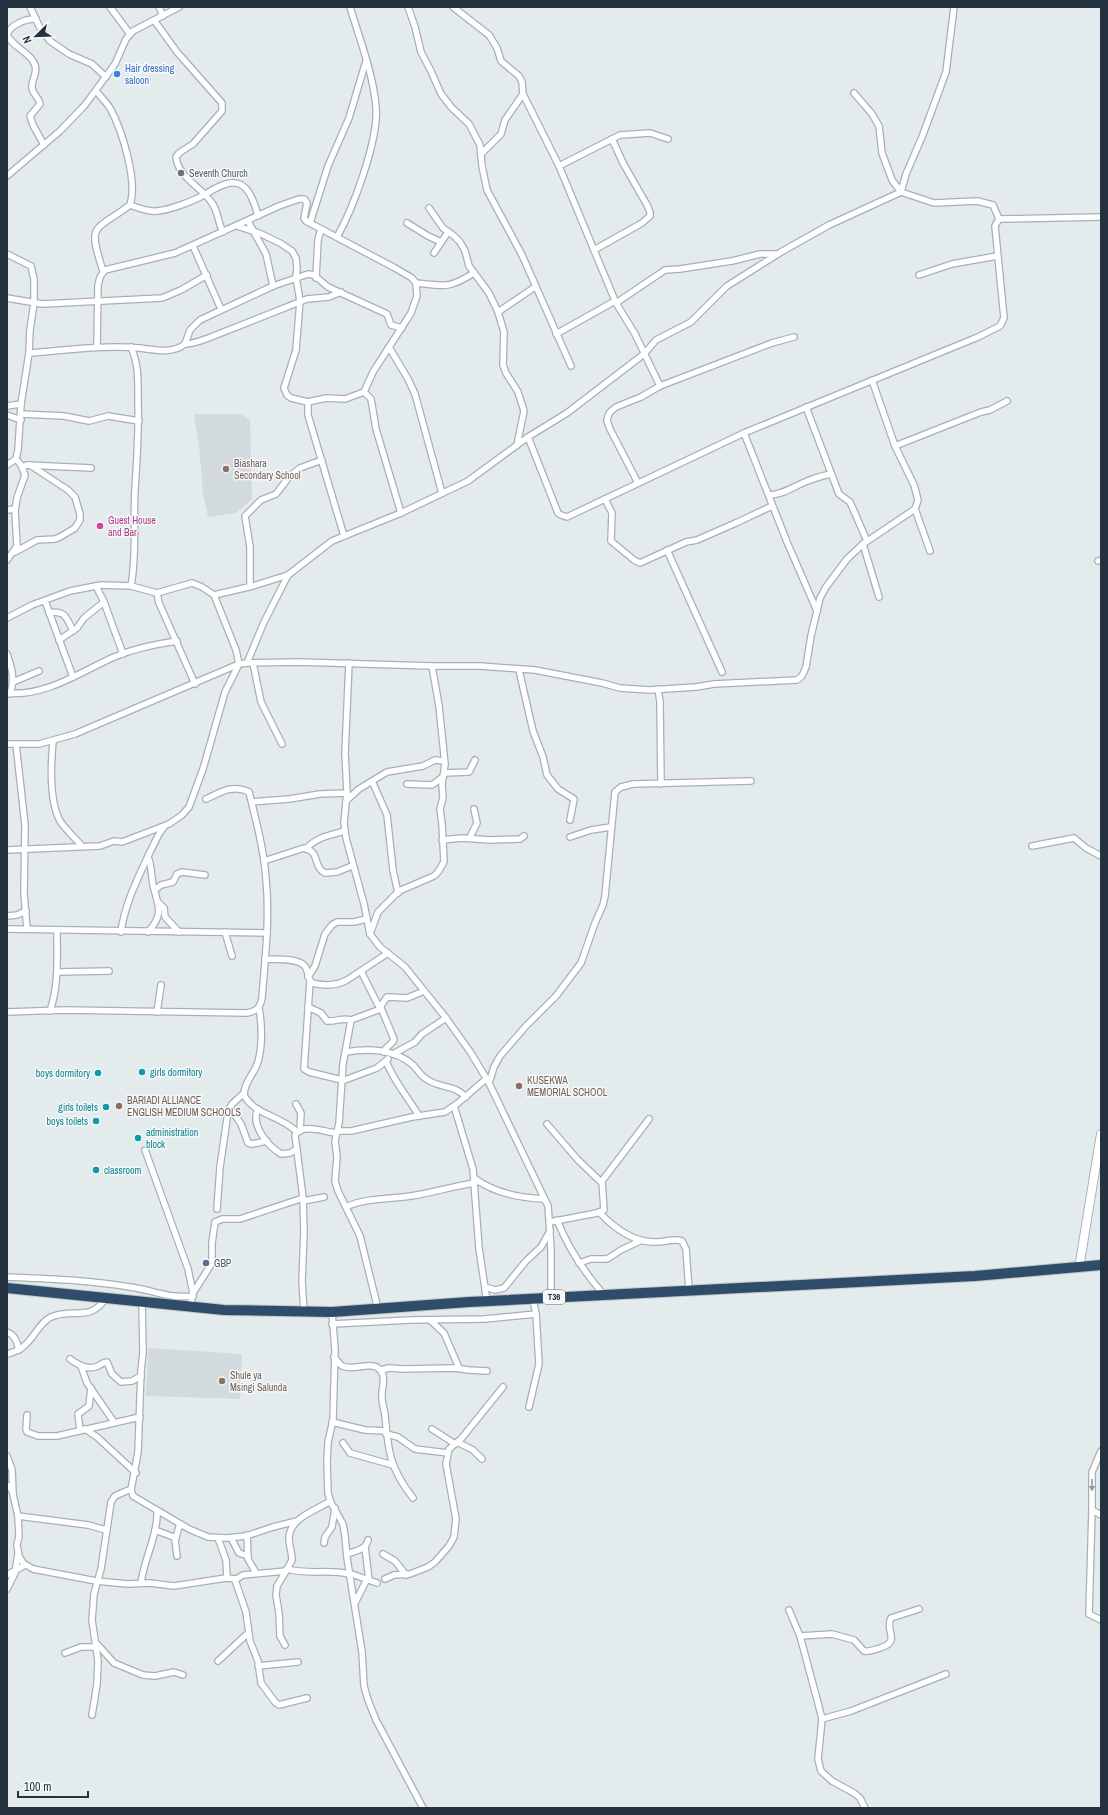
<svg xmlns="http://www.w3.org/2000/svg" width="1108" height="1815" viewBox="0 0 1108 1815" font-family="'Archivo Narrow',sans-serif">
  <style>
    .built { fill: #d2dadd }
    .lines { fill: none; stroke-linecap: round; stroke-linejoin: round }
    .street-casing { stroke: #a7b0b5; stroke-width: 8 }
    .secondary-casing { stroke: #a6b3bc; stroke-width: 10 }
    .highway-casing { stroke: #c2c6c9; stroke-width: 12 }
    .street { stroke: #fff; stroke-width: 5.5 }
    .secondary { stroke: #fff; stroke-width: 8 }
    .highway { stroke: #304c6b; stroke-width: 10 }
    .oneway { fill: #92989f }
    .shop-dot { fill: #3f7fe0; stroke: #f5f9fa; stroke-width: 1.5 }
    .worship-dot { fill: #6b7280; stroke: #f5f9fa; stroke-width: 1.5 }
    .education-dot { fill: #8d6e63; stroke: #f5f9fa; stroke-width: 1.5 }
    .hotel-dot { fill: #d1479c; stroke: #f5f9fa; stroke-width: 1.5 }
    .culture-dot { fill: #0f9aa8; stroke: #f5f9fa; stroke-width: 1.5 }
    .service-dot { fill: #5c6f8a; stroke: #f5f9fa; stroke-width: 1.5 }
    .labels { text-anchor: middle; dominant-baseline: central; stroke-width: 3; stroke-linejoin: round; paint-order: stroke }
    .shield { fill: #f5f9fa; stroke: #636e77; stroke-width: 1 }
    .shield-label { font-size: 9px; font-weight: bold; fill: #24323f }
    .shop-label { font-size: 10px; fill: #366cbe; stroke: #f5f9fa; text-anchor: start }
    .worship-label { font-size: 10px; fill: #5b616d; stroke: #f5f9fa; text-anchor: start }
    .education-label { font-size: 10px; fill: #785e54; stroke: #f5f9fa; text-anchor: start }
    .hotel-label { font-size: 10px; fill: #b23c85; stroke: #f5f9fa; text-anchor: start }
    .culture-label { font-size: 10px; fill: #0d838f; stroke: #f5f9fa; text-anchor: start }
    .service-label { font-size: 10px; fill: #4e5e75; stroke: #f5f9fa; text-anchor: start }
  </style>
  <rect width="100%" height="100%" fill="#e4ebed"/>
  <g class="built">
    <polygon points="194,414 241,414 250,420 252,499 236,513 208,517 203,493 199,445"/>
    <polygon points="148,1348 242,1354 240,1399 146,1396"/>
  </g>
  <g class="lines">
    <g class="street-casing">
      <g id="street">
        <polyline points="30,7 40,28 50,41 69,54 92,64 106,77"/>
        <polyline points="110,7 130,34"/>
        <polyline points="159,7 163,16"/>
        <polyline points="408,7 415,27 421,52 431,71 441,94 452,108 469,124 480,145 482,166 487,190 522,255 571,366"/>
        <polyline points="453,7 489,35 497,48 501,61 519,76 522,82 523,94 559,166 616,303 635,334 660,386"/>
        <path d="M36,19C26,18 11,25 7,34C10,45 27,51 33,61C40,72 31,78 32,88C33,94 39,98 40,104L30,116L33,125L44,145"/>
        <path d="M154,20L177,52L222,103V111L193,144L179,153L176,157C178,178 202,187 212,203C218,211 218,223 223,232"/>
        <path d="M96,91C101,97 106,102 110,108C122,130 138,181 130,205C94,232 87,222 103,271"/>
        <polyline points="854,93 872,114 879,126 882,153 892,180 901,192 934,203 977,201 993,205 999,219"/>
        <polyline points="481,154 501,134 505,120 523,94"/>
        <polyline points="559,166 620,135 650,133 668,139"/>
        <polyline points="7,176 60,131 85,105 115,64 126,39 133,31 179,7"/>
        <path d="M130,205C138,208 149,212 157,211C170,210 193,201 204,195C211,191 218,186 226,184C247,177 254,201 258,216"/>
        <polyline points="429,208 443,228 454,236 460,242 465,251 469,266 489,293 498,312 504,332 503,365 506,373 518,392 524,411 517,445"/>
        <polyline points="248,221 266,254 273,286"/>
        <polyline points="310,223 328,166 349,118 366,61"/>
        <polyline points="407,223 428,236 441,242"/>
        <path d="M337,237C353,209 379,139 376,107C373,73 360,40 350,7"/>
        <polyline points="193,246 221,309"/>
        <polyline points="594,250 642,223 650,216 650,212 647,205 623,163 612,139"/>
        <polyline points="434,253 448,232"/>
        <polyline points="7,254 31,266 34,279 34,303 30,330 29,353 21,404 18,450 16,459 7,465"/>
        <polyline points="919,275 952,264 997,256"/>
        <polyline points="316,278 318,240 321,229"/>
        <path d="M416,283C445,286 448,289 474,273"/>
        <polyline points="7,298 42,304 162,298 181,290 207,275"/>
        <polyline points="616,303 665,270 680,269 732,261 760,254 778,254"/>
        <polyline points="498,312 535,287"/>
        <polyline points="556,334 615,301"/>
        <path d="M185,344C194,344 203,340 211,337L307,299L329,297L341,292"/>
        <polyline points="97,347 98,285 100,277 105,270 175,253 279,206 299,199 304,199 307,203 304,218 306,221 395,268 412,278 416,283 417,296 411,313 373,372 364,392 345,399 326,398 308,402 291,398 287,395 284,388 296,350 300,301 296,277 297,268 296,258 292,251 280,243 259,233 237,226"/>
        <path d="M131,347C139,365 138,382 138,401C139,431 137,460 135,489C133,521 137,554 131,586"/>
        <polyline points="389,347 408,379 415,394 442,493"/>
        <path d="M29,353C67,350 103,345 140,348C155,350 173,354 185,344L190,330L200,320L273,286L308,274L314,275L328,287L387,314L391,325L402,328"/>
        <polyline points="364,392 371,399 376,429 401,513"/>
        <polyline points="308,402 308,415 344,536"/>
        <polyline points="7,406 21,404"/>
        <polyline points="806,407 839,494 850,502 867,541"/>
        <polyline points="21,414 64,416 89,421 108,416 139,421"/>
        <polyline points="7,415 21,420"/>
        <polyline points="744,433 787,542 817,611"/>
        <polyline points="528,437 558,513 561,515 567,517 744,433 978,337 1000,326 1004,318 995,226 999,219 1101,217"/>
        <polyline points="895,446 981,412 990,410 1007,401"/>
        <polyline points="22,467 27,465 91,468"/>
        <polyline points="638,483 610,429 607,421 608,416 610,412 616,407 641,397 660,386 772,343 794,337"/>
        <path d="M769,495C782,495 793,487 805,482C814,478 822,476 831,474"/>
        <polyline points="605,499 612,513 611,541 634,560 640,563 686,542 697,540 738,522 772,506"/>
        <polyline points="915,509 930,551"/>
        <polyline points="7,510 15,509"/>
        <polyline points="863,544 879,597"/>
        <polyline points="667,550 722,672"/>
        <polyline points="15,552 37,540 55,539 60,537 75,528 80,520 80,514 75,497 68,490 30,465"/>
        <polyline points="7,560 17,546 15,511 17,498 25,475 21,465 16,459"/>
        <polyline points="1098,561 1101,560"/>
        <polyline points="96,586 104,602 123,654"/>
        <polyline points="250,586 250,547 245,516 261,500 276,494 289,477 300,468 322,460"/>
        <polyline points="157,593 159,603 195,684"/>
        <polyline points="214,595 253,586 288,575"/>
        <polyline points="45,601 73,677"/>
        <path d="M49,613C65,609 67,619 73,631"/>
        <polyline points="7,618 32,605 70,591 101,585 131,586 157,593 192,583 202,587 214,595 236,650 239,664 225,692 203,769 189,807 182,815 169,824 122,842 114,841 100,846 7,850"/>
        <polyline points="59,640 77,628 84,618 104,602"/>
        <path d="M7,654C12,669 15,679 10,694"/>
        <polyline points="247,663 264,622 288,575 332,541 401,513 468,481 528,437 567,413 644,354 656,340 691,322 727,286 781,252 829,225 901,192 906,174 922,137 946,72 954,7"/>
        <polyline points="253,663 261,702 282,744"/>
        <polyline points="349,663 345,753 347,792 344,823 346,838 364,904 370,934 380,947 405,967 446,1018 471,1053 489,1083 548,1206 551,1249 551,1297"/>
        <polyline points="519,670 533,731 543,757 547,775 558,789 574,799 570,820"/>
        <polyline points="13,682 39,671"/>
        <polyline points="658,689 660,702 661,784"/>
        <path d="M7,693C45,697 80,672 114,657C133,649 156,644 177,641"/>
        <path d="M53,741C51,763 49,801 60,821C66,830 75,838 82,846"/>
        <polyline points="7,744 39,744 75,734 239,664 247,663 298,662 432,666 480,666 535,670 602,683 620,688 650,690 696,687 714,684 797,680 802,676 806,667 811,636 820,598 826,587 847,559 863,544 915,509 918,500 914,485 895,446 872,380"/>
        <polyline points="16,744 25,825 24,893 27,929"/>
        <polyline points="444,773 469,772 475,760"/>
        <polyline points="372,781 387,815 393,870 398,893"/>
        <polyline points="407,784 432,785 443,777"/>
        <polyline points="346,801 359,789 387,772 423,766 435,760 444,761"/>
        <polyline points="252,802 289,799 320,794 347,793"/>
        <polyline points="470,837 477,823 474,809"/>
        <polyline points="570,837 591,830 611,827"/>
        <polyline points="442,840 462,838 490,840 520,839 524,836"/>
        <polyline points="1032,846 1074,838 1086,848 1101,856"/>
        <path d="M306,849C316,837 331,835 345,831"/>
        <path d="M148,857C152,866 151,875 153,885C158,906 165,913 148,932"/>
        <path d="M264,861L304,848C321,852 312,866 325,873L337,872L352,866"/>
        <polyline points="155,890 161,885 173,882 177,874 182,872 205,875"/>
        <polyline points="159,903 164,908 165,917 179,932"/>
        <polyline points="7,916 17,915 26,911"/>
        <polyline points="7,929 267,933"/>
        <path d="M121,932C125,903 138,878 150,852C155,843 157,835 164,827"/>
        <polyline points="225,932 232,956"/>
        <polyline points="370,934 378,912 399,891 434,876 438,872 444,862 442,824 440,809 443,798 442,784 445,764 439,706 432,666"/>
        <path d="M265,959C275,960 301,957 306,968C309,974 307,978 312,983C324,986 336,986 347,980L388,953"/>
        <polyline points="361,971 380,1009"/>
        <polyline points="57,972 109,971"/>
        <polyline points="308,977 315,966 325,934 332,925 337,922 354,922 366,919"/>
        <polyline points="310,981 304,1069 309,1072 342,1080"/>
        <path d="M308,1007L321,1013L327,1021C336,1022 342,1017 351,1020"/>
        <path d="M259,1008C262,1024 263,1052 256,1067C251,1077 244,1084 244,1095C254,1115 282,1116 297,1132"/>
        <path d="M381,1008L394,1039C393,1045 386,1045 384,1052"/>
        <path d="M50,1011C59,985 57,957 57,930"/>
        <path d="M7,1012L64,1010L247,1013C257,1011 260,1008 262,998C265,959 270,919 266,879C264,850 256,820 249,792C233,784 221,792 206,799"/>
        <polyline points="157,1012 161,985"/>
        <path d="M346,1052C368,1048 395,1049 413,1065C418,1070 421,1077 428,1080C442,1089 453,1084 466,1097"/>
        <polyline points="393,1054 415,1042 422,1034 446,1018"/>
        <path d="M386,1061C394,1082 408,1097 419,1116"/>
        <polyline points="342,1081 377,1068 388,1059"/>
        <polyline points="489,1083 494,1067 500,1056 526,1026 556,996 581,963 595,923 603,905 605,896 615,792 621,787 633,784 751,781"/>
        <polyline points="296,1104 301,1113 300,1131"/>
        <polyline points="454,1106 473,1169 479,1248 487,1302"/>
        <polyline points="230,1108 241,1124 248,1143 252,1144 267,1141"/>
        <path d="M258,1109C250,1125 268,1146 281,1154L290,1153L297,1149"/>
        <polyline points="547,1124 578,1160 601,1182"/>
        <polyline points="337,1131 351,1131 412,1117 445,1112 458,1103 486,1079"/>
        <polyline points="145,1150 188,1269 193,1293 190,1307"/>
        <path d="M474,1178C494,1193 520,1198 544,1199"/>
        <polyline points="303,1201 324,1197"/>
        <path d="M346,1207C365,1198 390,1199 411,1196C432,1193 453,1186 475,1183"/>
        <polyline points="217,1209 220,1167 228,1112 232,1104 244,1093"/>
        <path d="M599,1212C614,1228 634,1243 657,1242C665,1242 674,1238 682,1241L686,1249L689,1291"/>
        <path d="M557,1220C568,1248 584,1272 604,1295"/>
        <polyline points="550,1222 597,1213 604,1210 602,1181 649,1119"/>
        <polyline points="579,1263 591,1259 607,1259 621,1250 640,1241"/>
        <path d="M7,1277C48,1279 89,1280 130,1287C153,1290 168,1299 193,1296"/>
        <polyline points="485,1287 495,1290 504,1288 526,1261 541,1247 550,1231"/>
        <polyline points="193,1293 212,1263 212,1243 215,1222 222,1219 240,1219 303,1198"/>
        <polyline points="142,1302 143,1352 141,1371 138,1452 131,1490 133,1496 189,1529 208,1537 227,1538 246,1536 273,1527 297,1521"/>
        <polyline points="378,1309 360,1236 338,1191 335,1181 337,1157 335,1141 339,1123 343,1064 351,1020 378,1010 387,997 407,998 424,991"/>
        <path d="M304,1312L302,1281L304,1232L303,1198L295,1135C303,1123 325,1132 336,1133"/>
        <polyline points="332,1312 335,1350 333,1420 328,1442 327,1462 328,1493 331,1503 343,1524 345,1536 347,1558 362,1652 364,1686 368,1700 376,1720 423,1808"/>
        <polyline points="430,1320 444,1333 459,1368"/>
        <polyline points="332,1324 410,1320 485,1319 536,1314"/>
        <path d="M7,1332C15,1335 17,1342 19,1350"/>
        <path d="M7,1354C14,1352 21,1350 26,1344C35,1336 40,1322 51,1317C74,1307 89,1323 106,1298"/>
        <path d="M334,1357C337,1360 339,1364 342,1366C354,1372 375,1358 382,1373C386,1380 381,1389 382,1397C382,1403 384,1409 385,1415C388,1451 390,1469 413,1498"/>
        <path d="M70,1359C78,1365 88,1371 98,1366C102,1364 103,1362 107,1362L112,1374L121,1382L132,1381L141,1376"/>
        <polyline points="81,1366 87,1383 114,1422"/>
        <polyline points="381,1370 389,1368 403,1369 454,1368 469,1370 487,1371"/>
        <polyline points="529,1407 539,1364 536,1314 533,1300"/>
        <polyline points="27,1415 26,1429 27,1432 38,1436 57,1436 140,1417"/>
        <polyline points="332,1422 365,1430 386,1431"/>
        <polyline points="85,1429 97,1437 136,1473"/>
        <polyline points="432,1429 455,1444"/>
        <polyline points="80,1430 78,1414 89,1406 91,1388"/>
        <polyline points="386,1434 398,1437 415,1449 448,1453"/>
        <polyline points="457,1442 473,1450 482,1459"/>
        <polyline points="343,1443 350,1453 393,1465"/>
        <polyline points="1101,1451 1092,1472 1092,1510 1101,1515"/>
        <polyline points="7,1456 12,1470 13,1493"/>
        <polyline points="7,1485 12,1490 18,1516 19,1536 17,1545 19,1556 23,1563 33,1569 96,1581 128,1584 150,1583 174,1586 226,1578 236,1579"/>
        <polyline points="1092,1510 1089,1614 1101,1620"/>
        <polyline points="18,1516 88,1525 106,1530"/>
        <polyline points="155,1530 176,1538"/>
        <polyline points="247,1535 248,1559 256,1573"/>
        <polyline points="218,1538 226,1560 227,1578"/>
        <polyline points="231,1538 239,1553 248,1556"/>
        <polyline points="324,1543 325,1537 332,1527 335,1508"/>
        <polyline points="365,1547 369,1580"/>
        <path d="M347,1554C355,1551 366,1550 368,1540"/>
        <polyline points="383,1554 395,1561 406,1575"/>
        <polyline points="177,1556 175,1540 180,1524"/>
        <path d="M287,1569C308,1575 329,1569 349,1574"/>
        <polyline points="349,1573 377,1583"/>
        <polyline points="7,1575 25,1565"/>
        <polyline points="385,1579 394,1575 410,1574 428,1567 435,1562 449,1546 454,1537 456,1519 446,1464 449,1449 461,1439 503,1387"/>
        <path d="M141,1583C144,1559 158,1535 157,1511"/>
        <polyline points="7,1589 15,1573 18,1554"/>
        <polyline points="355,1603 367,1579"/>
        <polyline points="789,1610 800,1636 818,1703 822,1719 818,1759 821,1771 832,1781 854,1793 860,1798 865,1808"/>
        <path d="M800,1636L832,1634L854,1640L864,1651C870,1652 874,1650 880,1648C902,1641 884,1631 891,1618L919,1609"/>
        <polyline points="97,1644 114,1663 143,1675 155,1676 174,1672 183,1675"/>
        <polyline points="285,1645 280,1636 279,1613 276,1595 277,1586 286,1571"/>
        <polyline points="65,1653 81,1647 97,1647"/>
        <polyline points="218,1661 246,1635"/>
        <polyline points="258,1666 298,1662"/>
        <path d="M307,1698L279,1705L275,1702L261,1683L258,1661L250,1641L246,1612L235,1580L243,1575L286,1571L292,1560C292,1553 289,1545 289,1538C290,1517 316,1511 330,1501"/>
        <polyline points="92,1715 97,1684 98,1661 92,1620 94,1594 101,1569 111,1502 115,1496 131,1489"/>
        <polyline points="822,1719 851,1711 946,1674"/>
      </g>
    </g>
    <g class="secondary-casing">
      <polyline id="secondary" points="1079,1268 1101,1134"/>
    </g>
    <g class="highway-casing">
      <polyline id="highway" points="7,1288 224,1310 332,1312 469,1302 975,1276 1101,1265"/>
    </g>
    <use href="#street" class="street"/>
    <use href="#secondary" class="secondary"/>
    <use href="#highway" class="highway"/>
  </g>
  <defs><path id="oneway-solid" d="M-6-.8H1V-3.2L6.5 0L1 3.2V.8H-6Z"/></defs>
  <use class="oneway" href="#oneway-solid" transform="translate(1092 1485) rotate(91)"/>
  <circle class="shop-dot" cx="117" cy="74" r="4"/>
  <circle class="worship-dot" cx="181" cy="173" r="4"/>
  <g class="education-dot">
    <circle cx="226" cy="469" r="4"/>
    <circle cx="519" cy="1086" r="4"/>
    <circle cx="119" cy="1106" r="4"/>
    <circle cx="222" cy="1381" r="4"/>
  </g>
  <circle class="hotel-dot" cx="100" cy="526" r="4"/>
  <g class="culture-dot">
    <circle cx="142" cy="1072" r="4"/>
    <circle cx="98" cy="1073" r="4"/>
    <circle cx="106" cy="1107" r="4"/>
    <circle cx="96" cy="1121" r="4"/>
    <circle cx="138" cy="1138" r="4"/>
    <circle cx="96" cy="1170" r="4"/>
  </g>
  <circle class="service-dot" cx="206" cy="1263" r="4"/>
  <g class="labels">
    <rect class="shield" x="543" y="1290" width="22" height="14" rx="3"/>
    <g class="shield-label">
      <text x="554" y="1297">T36</text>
    </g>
    <g class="shop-label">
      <text x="125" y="68">Hair dressing<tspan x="125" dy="12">saloon</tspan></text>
    </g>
    <g class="worship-label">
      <text x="189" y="173">Seventh Church</text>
    </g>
    <g class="education-label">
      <text x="234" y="463">Biashara<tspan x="234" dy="12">Secondary School</tspan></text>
      <text x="527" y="1080">KUSEKWA<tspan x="527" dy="12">MEMORIAL SCHOOL</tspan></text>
      <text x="127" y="1100">BARIADI ALLIANCE<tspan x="127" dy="12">ENGLISH MEDIUM SCHOOLS</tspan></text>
      <text x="230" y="1375">Shule ya<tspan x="230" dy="12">Msingi Salunda</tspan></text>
    </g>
    <g class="hotel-label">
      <text x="108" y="520">Guest House<tspan x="108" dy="12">and Bar</tspan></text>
    </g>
    <g class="culture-label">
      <text x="150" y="1072">girls dormitory</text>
      <text x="90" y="1073" text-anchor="end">boys dormitory</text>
      <text x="98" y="1107" text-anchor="end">girls toilets</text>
      <text x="88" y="1121" text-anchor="end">boys toilets</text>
      <text x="146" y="1132">administration<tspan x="146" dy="12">block</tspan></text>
      <text x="104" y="1170">classroom</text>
    </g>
    <g class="service-label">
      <text x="214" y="1263">GBP</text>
    </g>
  </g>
  <rect width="1108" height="1815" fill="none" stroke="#24323f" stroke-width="16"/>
  <g transform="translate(36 36) rotate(247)" stroke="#f5f9fa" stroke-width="3" paint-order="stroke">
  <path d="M0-3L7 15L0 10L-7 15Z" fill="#24323f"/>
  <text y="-6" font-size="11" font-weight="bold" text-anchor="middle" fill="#24323f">N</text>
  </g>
  <path d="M18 1791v6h70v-6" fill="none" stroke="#24323f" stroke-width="2"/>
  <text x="24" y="1791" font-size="12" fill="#24323f" stroke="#f5f9fa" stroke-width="3" paint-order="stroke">100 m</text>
</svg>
